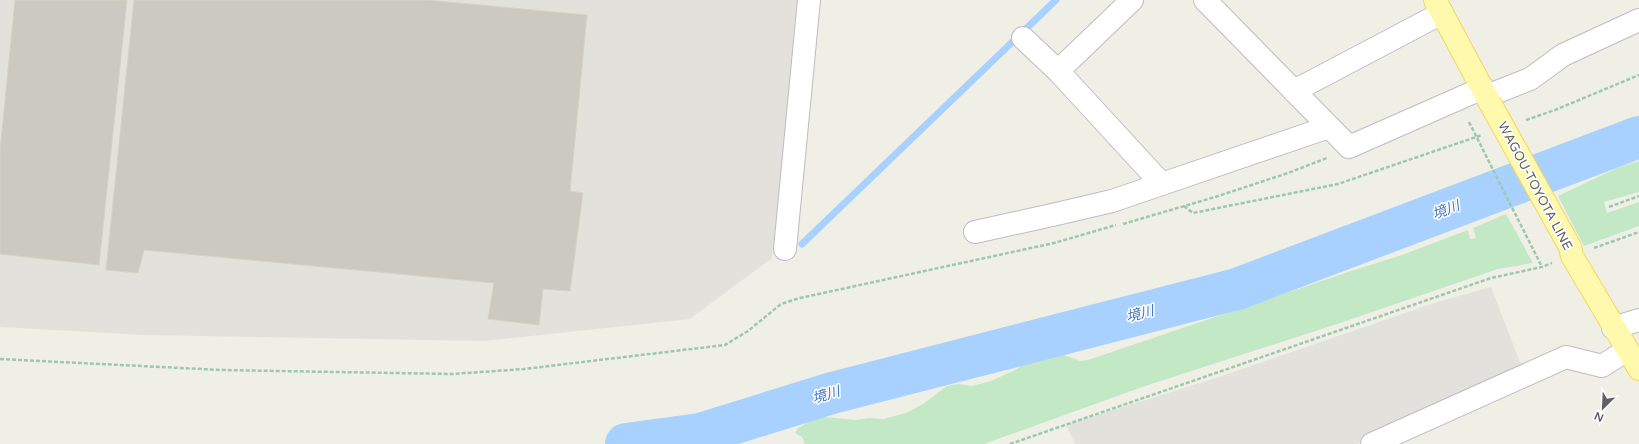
<svg xmlns="http://www.w3.org/2000/svg" width="1639" height="444" viewBox="0 0 1639 444" font-family="'Varela Round','Noto Sans JP',sans-serif">
  <style>
    .industrial { fill: #e2e1db }
    .green { fill: #c3e8c6 }
    .lines { fill: none; stroke-linecap: round; stroke-linejoin: round }
    .stream { stroke: #a8d1ff; stroke-width: 7 }
    .river { stroke: #a8d1ff; stroke-width: 42 }
    .building { fill: #ccc9c3; stroke: #d5d2c4 }
    .minor-casing { stroke: #bbbdc2; stroke-width: 24 }
    .major-casing { stroke: #f4d75c; stroke-width: 24 }
    .path { stroke: #9cc9ad; stroke-width: 2.5; stroke-dasharray: 4 2; stroke-linecap: butt }
    .minor { stroke: #fff; stroke-width: 22 }
    .major { stroke: #fff9ad; stroke-width: 22 }
    .major-bridge-casing { stroke: #f4d75c; stroke-width: 24; stroke-linecap: butt }
    .path-bridge { stroke: #9cc9ad; stroke-width: 2.5; stroke-dasharray: 4 2; stroke-linecap: butt }
    .major-bridge { stroke: #fff9ad; stroke-width: 22 }
    .labels { text-anchor: middle; dominant-baseline: central; stroke-width: 3; stroke-linejoin: round; paint-order: stroke }
    .street-label { font-size: 13px; fill: #5e6167; stroke: #fff }
    .water-label { font-size: 14px; font-style: italic; fill: #4474bd; stroke: #fff }
  </style>
  <rect width="100%" height="100%" fill="#f0efe6"/>
  <g class="industrial">
    <polygon points="0,0 803,0 772,258 690,319 484,341 145,335 0,327"/>
    <polygon points="1491,287 1523,370 1391,430 1357,444 1075,444 1066,425 1216,378 1434,303"/>
  </g>
  <g class="green">
    <polygon points="1639,161 1639,192 1604,202 1607,213 1639,202 1639,226 1584,246 1558,196 1617,168"/>
    <polygon points="1506,214 1533,263 1498,269 1337,324 1145,386 984,444 805,444 802,437 795,433 798,428 812,420 825,417 855,420 869,418 883,419 906,413 923,404 947,386 958,384 972,386 991,381 1017,369 1027,361 1049,353 1058,353 1080,361 1088,360 1345,273 1402,255 1468,230 1470,239 1476,238 1473,228"/>
  </g>
  <g class="lines">
    <polyline class="stream" points="802,244 1056,0"/>
    <polyline class="river" points="626,444 700,434 832,393 1237,289 1639,137"/>
  </g>
  <g class="building">
    <polygon points="15,0 127,0 99,265 0,254 0,151"/>
    <polygon points="134,0 426,0 587,15 570,191 583,193 570,291 543,289 539,325 488,319 494,283 144,250 138,273 106,270"/>
  </g>
  <g class="lines">
    <g class="minor-casing">
      <g id="minor">
        <polyline points="1205,0 1349,147 1483,88"/>
        <polyline points="1023,38 1058,71 1161,183"/>
        <polyline points="1058,71 1132,0"/>
        <polyline points="1294,91 1442,13"/>
        <polyline points="1487,96 1530,79 1563,55 1639,20"/>
        <polyline points="975,232 1052,215 1112,201 1329,127"/>
        <polyline points="785,249 809,0"/>
        <polyline points="1613,328 1639,320"/>
        <polyline points="1372,444 1566,357 1602,366 1627,350"/>
      </g>
    </g>
    <g class="major-casing">
      <g id="major">
        <polyline points="1435,0 1490,103"/>
        <polyline points="1570,247 1572,256 1639,369"/>
      </g>
    </g>
    <g class="path">
      <polyline points="1526,120 1555,110 1639,75"/>
      <polyline points="1184,206 1193,213 1338,184 1482,135"/>
      <polyline points="1609,207 1639,196"/>
      <polyline points="1123,224 1215,197 1288,173 1327,158"/>
      <polyline points="1594,248 1639,232"/>
      <polyline points="0,359 221,370 452,374 524,369 725,345 748,331 781,304 800,298 1054,243 1116,225"/>
      <polyline points="1010,444 1491,278 1542,267 1552,263"/>
    </g>
    <use href="#minor" class="minor"/>
    <use href="#major" class="major"/>
    <g class="major-bridge-casing">
      <polyline id="major-bridge" points="1490,103 1570,247"/>
    </g>
    <polyline class="path-bridge" points="1469,122 1542,267"/>
    <use href="#major-bridge" class="major-bridge"/>
  </g>
  <g class="labels">
    <g class="street-label">
      <text transform="translate(1535 186) rotate(62)">WAGOU-TOYOTA LINE</text>
    </g>
    <g class="water-label">
      <text transform="translate(1446 210) rotate(-21)">境川</text>
      <text transform="translate(1140 314) rotate(-14)">境川</text>
      <text transform="translate(826 395) rotate(-16)">境川</text>
    </g>
  </g>
  <g transform="translate(1603 408) rotate(204)" stroke="#ffffff" stroke-width="3" paint-order="stroke">
  <path d="M0-3L7 15L0 10L-7 15Z" fill="#5e6167"/>
  <text y="-6" font-size="11" font-weight="bold" text-anchor="middle" fill="#5e6167">N</text>
  </g>
</svg>
